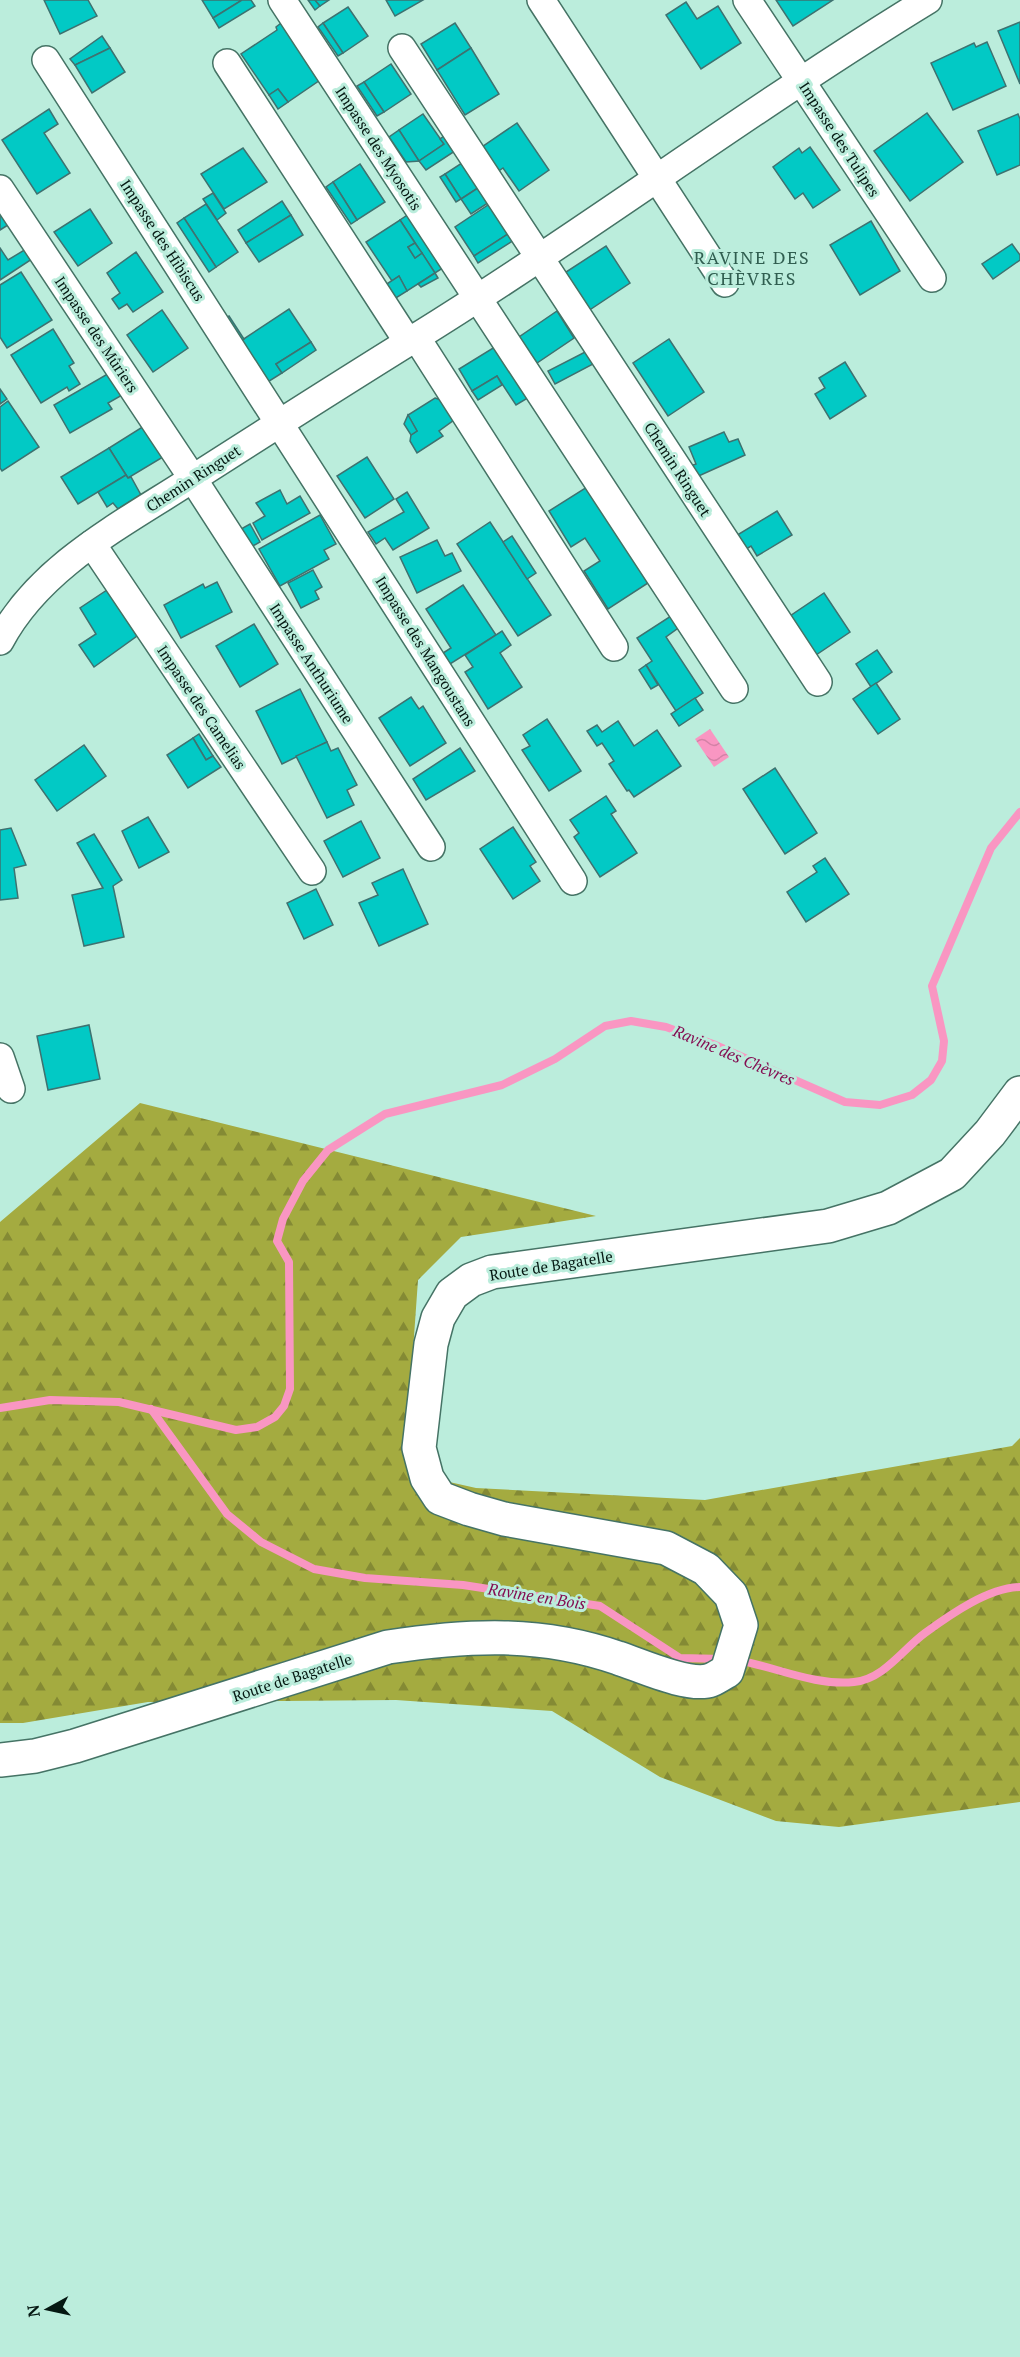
<svg xmlns="http://www.w3.org/2000/svg" width="1020" height="2357" viewBox="0 0 1020 2357" font-family="'PT Serif',serif">
  <style>
    .forest { fill: url(#forest-firs) }
    .water { fill: url(#water-waves) }
    .lines { fill: none; stroke-linecap: round; stroke-linejoin: round }
    .stream { stroke: #f996c2; stroke-width: 8 }
    .building { fill: #02c9c5; stroke: #3e7270; stroke-width: 1.5 }
    .street-casing { stroke: #457365; stroke-width: 30 }
    .secondary-casing { stroke: #457365; stroke-width: 36 }
    .street { stroke: #fff; stroke-width: 27 }
    .secondary { stroke: #fff; stroke-width: 33 }
    .labels { text-anchor: middle; dominant-baseline: central; stroke-width: 6; stroke-linejoin: round; paint-order: stroke }
    .street-label { font-size: 15px; fill: #051812; stroke: #bbeddc }
    .water-label { font-size: 16px; font-style: italic; fill: #840e52; stroke: #bbeddc }
    .quarter-label { font-size: 18px; letter-spacing: 1.5px; fill: #305e50; stroke: #bbeddc }
  </style>
  <defs>
    <pattern id="forest-firs" width="22" height="20" patternUnits="userSpaceOnUse" patternTransform="scale(1.5)"><rect width="22" height="20" fill="#a4ab40"/><path d="M5 1l3.5 6h-7zM16 11l3.5 6h-7z" fill="#848a34"/></pattern>
    <pattern id="water-waves" width="16" height="10" patternUnits="userSpaceOnUse" patternTransform="scale(1.5)"><rect width="16" height="10" fill="#f996c2"/><path d="M0 5q4-4 8 0t8 0" fill="none" stroke="#d481a6"/></pattern>
  </defs>
  <rect width="100%" height="100%" fill="#bbeddc"/>
  <polygon class="forest" points="140,1103 596,1216 461,1237 418,1280 406,1449 436,1479 476,1488 705,1500 1012,1446 1020,1438 1020,1802 839,1827 776,1821 660,1777 552,1711 396,1700 148,1702 23,1723 0,1723 0,1222"/>
  <polygon class="water" points="710,729 729,757 714,767 695,739"/>
  <g class="lines">
    <g class="stream">
      <polyline points="0,1408 50,1400 119,1402 236,1430 257,1427 275,1417 284,1406 290,1389 289,1262 277,1241 283,1219 303,1181 328,1150 385,1114 502,1085 555,1059 605,1026 631,1021 666,1027 713,1044 845,1102 880,1105 912,1095 931,1080 942,1061 944,1041 932,986 991,848 1020,812"/>
      <polyline points="151,1409 227,1514 261,1542 314,1569 365,1578 463,1585 600,1606 680,1658 724,1659"/>
      <path d="M737,1660C776,1667 814,1686 854,1682C884,1679 903,1649 925,1633C951,1614 988,1588 1020,1587"/>
    </g>
  </g>
  <g class="building">
    <polygon points="44,0 88,0 97,16 60,34"/>
    <polygon points="202,0 242,0 213,18"/>
    <polygon points="242,0 251,0 255,6 219,28 213,18"/>
    <polygon points="308,0 315,0 320,6 315,10"/>
    <polygon points="315,0 329,0 320,6"/>
    <polygon points="386,0 423,0 395,16"/>
    <polygon points="776,0 833,0 793,26"/>
    <polygon points="686,2 697,19 718,6 741,43 701,69 666,15"/>
    <polygon points="348,7 368,36 343,53 323,23"/>
    <polygon points="285,20 323,78 288,102 278,89 269,95 241,54 277,30 276,27"/>
    <polygon points="1020,22 1020,84 998,31"/>
    <polygon points="323,23 343,53 338,56 318,27"/>
    <polygon points="455,23 471,48 437,70 421,44"/>
    <polygon points="102,36 110,48 75,65 70,59"/>
    <polygon points="987,42 1006,86 953,110 931,63 974,43 976,47"/>
    <polygon points="110,48 125,72 92,93 75,65"/>
    <polygon points="471,48 499,94 465,115 437,70"/>
    <polygon points="391,64 411,94 384,112 364,82"/>
    <polygon points="364,82 384,112 377,116 357,86"/>
    <polygon points="278,89 288,102 278,109 269,95"/>
    <polygon points="49,109 58,124 44,133 70,173 37,194 2,140"/>
    <polygon points="927,113 963,162 910,201 874,151"/>
    <polygon points="423,114 444,144 419,161 399,130"/>
    <polygon points="1018,114 1020,119 1020,165 997,175 978,131"/>
    <polygon points="517,123 549,170 519,191 503,168 493,175 476,151"/>
    <polygon points="399,130 419,161 406,162 389,137"/>
    <polygon points="450,132 461,147 426,170 419,161 444,144 440,139"/>
    <polygon points="810,147 840,190 813,208 803,193 795,199 773,167 799,148 802,153"/>
    <polygon points="243,148 267,182 224,209 201,174"/>
    <polygon points="468,159 484,184 461,199 445,174"/>
    <polygon points="360,164 385,202 357,220 333,182"/>
    <polygon points="445,174 461,199 456,202 440,177"/>
    <polygon points="333,182 357,220 351,224 326,187"/>
    <polygon points="484,184 494,199 471,214 461,199"/>
    <polygon points="213,193 226,213 217,220 203,199"/>
    <polygon points="282,201 291,215 246,243 238,230"/>
    <polygon points="494,201 514,230 474,256 455,227"/>
    <polygon points="206,204 238,252 216,267 184,218"/>
    <polygon points="90,209 112,243 78,266 54,232"/>
    <polygon points="412,212 446,266 435,273 400,220"/>
    <polygon points="0,213 8,225 0,230"/>
    <polygon points="291,215 303,235 259,262 246,243"/>
    <polygon points="184,218 216,267 209,272 177,223"/>
    <polygon points="400,220 415,243 408,247 415,258 422,253 435,273 407,291 399,276 392,281 366,242"/>
    <polygon points="871,221 900,271 860,295 830,245"/>
    <polygon points="514,230 519,237 478,263 474,256"/>
    <polygon points="415,243 422,253 415,258 408,247"/>
    <polygon points="1012,244 1020,255 1020,260 993,279 982,264"/>
    <polygon points="606,246 630,283 588,311 563,274"/>
    <polygon points="0,248 8,260 26,249 32,259 0,280"/>
    <polygon points="136,252 163,292 133,312 127,304 119,309 112,299 120,293 107,273"/>
    <polygon points="21,272 52,320 7,348 0,337 0,285"/>
    <polygon points="435,273 438,278 421,287 418,284"/>
    <polygon points="399,276 407,291 391,301 382,287"/>
    <polygon points="289,309 311,342 276,364 282,373 263,385 236,344"/>
    <polygon points="162,310 188,348 153,372 127,335"/>
    <polygon points="557,311 574,338 537,363 519,337"/>
    <polygon points="229,316 244,339 236,344 221,321"/>
    <polygon points="53,329 74,363 69,366 80,384 69,391 67,387 41,403 11,355"/>
    <polygon points="669,339 704,392 668,416 633,363"/>
    <polygon points="311,342 316,350 282,373 276,364"/>
    <polygon points="498,345 531,396 516,405 497,376 472,391 459,369"/>
    <polygon points="589,350 595,363 555,384 548,371"/>
    <polygon points="845,362 866,396 830,419 815,394 825,388 819,378"/>
    <polygon points="111,372 124,394 108,403 112,409 70,433 54,405"/>
    <polygon points="497,376 502,385 478,400 472,391"/>
    <polygon points="0,389 7,399 0,404"/>
    <polygon points="435,398 441,400 454,420 439,431 443,436 417,453 410,441 411,435 417,431 408,415"/>
    <polygon points="8,401 39,447 2,471 0,468 0,407"/>
    <polygon points="408,415 417,431 411,435 404,424"/>
    <polygon points="144,426 163,457 128,478 109,448"/>
    <polygon points="724,432 729,442 738,439 745,455 692,479 687,467 696,464 689,447"/>
    <polygon points="109,448 126,475 78,504 61,477"/>
    <polygon points="367,457 394,499 365,518 337,476"/>
    <polygon points="126,475 128,478 131,477 141,495 118,509 113,503 107,507 98,492"/>
    <polygon points="587,487 648,583 608,609 584,571 600,561 585,538 571,547 549,511"/>
    <polygon points="280,490 287,504 300,496 310,513 262,540 253,523 265,516 256,503"/>
    <polygon points="407,492 429,528 393,550 385,538 376,544 368,532 404,512 396,499"/>
    <polygon points="777,511 792,535 757,556 751,546 743,551 734,537"/>
    <polygon points="320,515 336,544 324,550 329,559 280,586 259,549"/>
    <polygon points="490,522 551,615 518,636 457,544"/>
    <polygon points="250,524 260,542 251,547 241,529"/>
    <polygon points="512,536 536,573 527,579 503,542"/>
    <polygon points="437,540 445,556 452,553 461,571 417,593 400,557"/>
    <polygon points="313,570 322,587 315,591 319,599 301,608 288,583"/>
    <polygon points="217,582 232,612 181,638 164,605 203,584 205,588"/>
    <polygon points="463,585 496,635 450,664 443,653 451,648 426,609"/>
    <polygon points="107,590 137,636 94,667 79,645 96,634 80,608"/>
    <polygon points="824,593 850,632 813,657 787,618"/>
    <polygon points="674,614 681,626 666,637 703,693 676,711 646,665 652,661 637,638"/>
    <polygon points="254,624 278,664 240,687 216,646"/>
    <polygon points="502,631 511,645 500,653 522,687 488,709 465,672 473,667 465,655"/>
    <polygon points="877,650 892,672 871,687 856,664"/>
    <polygon points="646,665 658,685 651,689 639,670"/>
    <polygon points="876,683 900,719 878,734 853,699"/>
    <polygon points="300,689 327,742 282,764 256,711"/>
    <polygon points="411,697 419,709 423,706 446,743 410,766 379,718"/>
    <polygon points="695,698 703,710 679,726 671,714"/>
    <polygon points="547,719 581,771 549,791 522,750 530,746 523,735"/>
    <polygon points="618,721 634,746 657,730 681,766 634,797 629,790 627,791 609,764 614,761 602,743 597,746 587,731 597,725 602,732"/>
    <polygon points="199,734 213,756 206,760 193,738"/>
    <polygon points="193,738 206,760 213,756 221,767 188,788 167,755"/>
    <polygon points="327,742 331,751 338,748 357,785 347,790 354,805 327,818 296,756"/>
    <polygon points="84,745 106,776 57,811 35,780"/>
    <polygon points="460,748 475,771 426,800 413,779"/>
    <polygon points="775,768 817,833 785,854 743,789"/>
    <polygon points="606,796 616,811 611,814 637,853 600,877 574,837 579,833 570,820"/>
    <polygon points="148,817 169,852 139,868 122,831"/>
    <polygon points="361,821 380,858 343,877 324,841"/>
    <polygon points="513,827 536,862 530,866 540,881 513,899 480,849"/>
    <polygon points="11,828 26,865 14,868 18,898 0,900 0,830"/>
    <polygon points="94,834 122,880 113,886 124,937 84,946 72,895 103,888 77,843"/>
    <polygon points="825,858 849,894 806,922 787,892 817,872 813,866"/>
    <polygon points="403,869 428,924 379,946 359,903 378,895 372,883"/>
    <polygon points="316,889 333,925 304,939 287,903"/>
    <polygon points="89,1025 100,1079 48,1090 37,1036"/>
  </g>
  <g class="lines">
    <g class="street-casing">
      <g id="street">
        <polyline points="282,0 734,689"/>
        <polyline points="541,0 725,283"/>
        <polyline points="747,0 932,278"/>
        <polyline points="402,48 818,682"/>
        <polyline points="46,60 573,881"/>
        <polyline points="227,63 408,342"/>
        <polyline points="0,189 193,479 431,847"/>
        <polyline points="416,337 614,647"/>
        <polyline points="92,544 312,871"/>
        <path d="M0,641C39,567 121,525 189,481C264,433 339,385 415,338C589,230 753,107 928,0"/>
        <polyline points="0,1057 11,1089"/>
      </g>
    </g>
    <g class="secondary-casing">
      <path id="secondary" d="M0,1760L35,1756L75,1746L388,1647C469,1635 540,1631 618,1658C640,1665 689,1688 711,1680C716,1678 722,1674 727,1671L741,1625L731,1595L706,1569L666,1548L504,1519L469,1509L440,1498L427,1478L419,1448L431,1344L438,1318L452,1294L471,1280L492,1272L828,1226L888,1208L952,1174L990,1133L1020,1093"/>
    </g>
    <use href="#street" class="street"/>
    <use href="#secondary" class="secondary"/>
  </g>
  <g class="labels">
    <g class="street-label">
      <text transform="translate(840 139) rotate(57)">Impasse des Tulipes</text>
      <text transform="translate(379 148) rotate(57)">Impasse des Myosotis</text>
      <text transform="translate(163 240) rotate(57)">Impasse des Hibiscus</text>
      <text transform="translate(97 334) rotate(56)">Impasse des Mûriers</text>
      <text transform="translate(678 469) rotate(57)">Chemin Ringuet</text>
      <text transform="translate(193 478) rotate(-33)">Chemin Ringuet</text>
      <text transform="translate(426 651) rotate(58)">Impasse des Mangoustans</text>
      <text transform="translate(312 663) rotate(57)">Impasse Anthuriume</text>
      <text transform="translate(202 707) rotate(56)">Impasse des Camelias</text>
      <text transform="translate(551 1265) rotate(-9)">Route de Bagatelle</text>
      <text transform="translate(292 1677) rotate(-18)">Route de Bagatelle</text>
    </g>
    <g class="water-label">
      <text transform="translate(734 1055) rotate(23)">Ravine des Chèvres</text>
      <text transform="translate(537 1596) rotate(9)">Ravine en Bois</text>
    </g>
    <g class="quarter-label">
      <text x="752" y="257">RAVINE DES<tspan x="752" dy="21">CHÈVRES</tspan></text>
    </g>
  </g>
  <g transform="translate(48 2309) rotate(262)" stroke="#bbeddc" stroke-width="4.5" paint-order="stroke">
  <path d="M0-4.5L10 22L0 15L-10 22Z" fill="#051812"/>
  <text y="-9" font-size="16" font-weight="bold" text-anchor="middle" fill="#051812">N</text>
  </g>
</svg>
